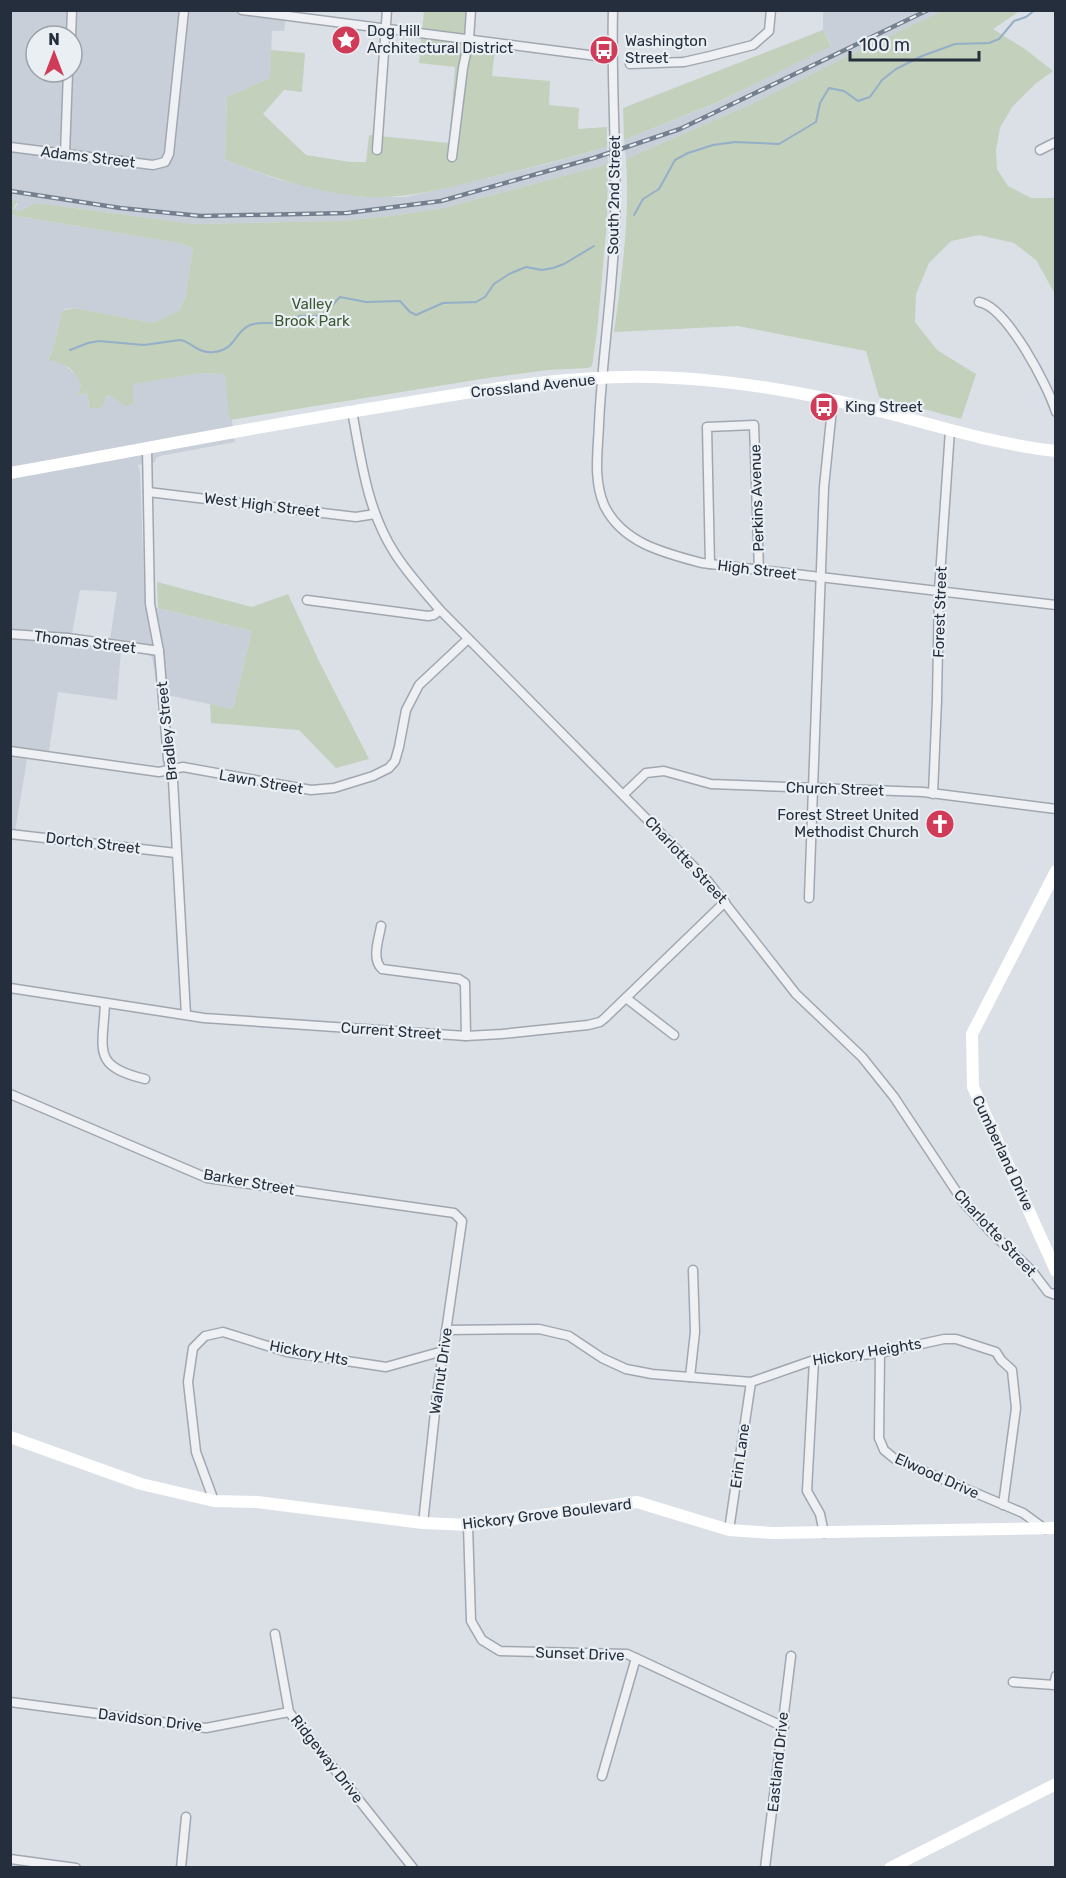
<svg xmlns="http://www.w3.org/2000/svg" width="1066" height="1878" viewBox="0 0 1066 1878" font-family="Rubik,sans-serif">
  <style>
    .built { fill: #c9cfd8; fill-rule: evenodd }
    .green { fill: #c2d0bc }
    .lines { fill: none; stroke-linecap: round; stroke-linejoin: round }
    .stream { stroke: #94afc8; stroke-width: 2 }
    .street-casing { stroke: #a1a7b0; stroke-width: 11 }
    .street { stroke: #eef0f4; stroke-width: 8 }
    .secondary { stroke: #fff; stroke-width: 12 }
    .rail-casing { stroke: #748090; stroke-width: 4.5 }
    .rail { stroke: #eaeff4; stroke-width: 2; stroke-dasharray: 7; stroke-linecap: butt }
    .labels { text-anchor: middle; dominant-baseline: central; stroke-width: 4.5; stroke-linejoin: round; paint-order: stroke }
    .poi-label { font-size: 15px; fill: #252e3c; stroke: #eaeff4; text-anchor: start }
    .street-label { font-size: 15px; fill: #252e3c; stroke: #eaeff4 }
    .park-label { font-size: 15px; fill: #3b5832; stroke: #eaeff4 }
  </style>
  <rect width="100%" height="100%" fill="#dbe0e6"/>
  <g class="built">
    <path d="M11,11H287L284,31H272L270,78L227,97L225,160L280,180L332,192L364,197H406L543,165L607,147L608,164L444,208L390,216L341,221L194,224L36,203L18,212L13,210L18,204L11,199ZM36,36H72V72H36Z"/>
    <polygon points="823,11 945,11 852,54 758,101 626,159 624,140 719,102 831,45 823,30"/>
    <path d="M10,215L179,243L193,248L186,295L180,310L153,323L74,308L65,309L62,311L53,349L48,359L63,364L78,376L81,386L77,395L87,393L90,409L110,395L126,406L132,384L202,373L225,374L235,442L160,456L156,458L155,462L138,465L140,472L145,605L252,631L233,709L158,693L152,657L146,654L121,650L117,700L58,692L49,751L29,748L15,831L10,830ZM80,590L117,592L110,640L72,634Z"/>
  </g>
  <g class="green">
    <path d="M945,10L1020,11L993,29L1025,49L1053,71L1035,84L1012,107L1000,128L996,150L997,169L1008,186L1031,198H1055V294L1036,260L1014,243L979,235L951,241L929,263L916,294L915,322L937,350L976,374L961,419L879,397L866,351L738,326L614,332C622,274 630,218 626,159L758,101L852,54Z"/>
    <path d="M424,11H468L466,43L495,48L492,76L550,81L549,105L579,108L578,129L607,127V147C567,158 527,169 487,178C447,188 408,199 366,197C317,194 270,176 225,160L227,97L270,78L271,50L305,53L302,92L284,90L263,114L306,155L350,162H366L369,135L449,143L455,67L419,63Z"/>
    <polygon points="823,30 831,46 718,102 624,140 623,108"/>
    <path d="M608,164L607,222L597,332L592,366L588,368L548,370L481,379L230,420L225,374L202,373L133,384V404L126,407L110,395L106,397L102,407L90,409L87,393L77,395L81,386C76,368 65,364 48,360L53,349L62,311L74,308L153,323L180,310L186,295L193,248L179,243L11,215V199L17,202L13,209L18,212L36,203L194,224L341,221L390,216L444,208Z"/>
    <polygon points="157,582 252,607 288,594 319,661 369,759 336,768 299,730 211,723 210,704 233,709 252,631 158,608"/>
  </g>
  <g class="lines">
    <g class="stream">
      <polyline points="634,215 643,199 659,189 675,160 688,153 713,145 735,142 779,144 816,122 820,103 829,88 844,91 858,101 870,97 882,80 896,69 922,56 955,44 989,43 999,39 1014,21 1026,17 1035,10"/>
      <path d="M70,350L88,343L99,341L144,345L180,340C191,341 197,354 214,352C236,350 234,332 250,325C259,321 269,324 278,323C286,323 292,318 300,316C305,315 309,316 314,316C326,315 332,305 340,297L366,302L400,301L410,312L416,315L443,303L476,302L485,297L494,284L509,274L526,267L542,270L553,268L564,264L594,246"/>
    </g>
    <g class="street-casing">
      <g id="street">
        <polyline points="242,10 604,57 612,59"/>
        <path d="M613,10C611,82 617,153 615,224C613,291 602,357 599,424C598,451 593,479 604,505C622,543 664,553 702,563L1056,605"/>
        <polyline points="71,36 72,10"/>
        <polyline points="630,64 684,62 710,56 753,45 769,31 771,10"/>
        <polyline points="10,147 153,165 165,162 169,154 184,10"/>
        <polyline points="377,150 387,10"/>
        <polyline points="1040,150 1056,142"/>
        <polyline points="65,154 68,72"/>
        <polyline points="452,157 463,68 469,39 471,10"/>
        <path d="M979,302C1007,307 1048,386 1056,412"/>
        <path d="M352,411C361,459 367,510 394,552C407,573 424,591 440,610L706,879L796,994L862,1057L894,1097L964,1203L990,1231L1032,1271L1048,1292L1056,1295"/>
        <polyline points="147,448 150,604 159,651 168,759 173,780 186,1015"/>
        <polyline points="148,492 356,517 375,514"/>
        <polyline points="710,564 707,427 754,425 759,571"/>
        <polyline points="307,600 428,616 434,615 440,610"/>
        <polyline points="10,634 68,638 159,651"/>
        <polyline points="10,751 159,772 183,767 311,790 334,788 373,776 389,768 395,761 399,747 406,710 419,685 468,639"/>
        <polyline points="624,794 646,773 664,771 711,784 923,792 1056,809"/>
        <polyline points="933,794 937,700 939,591 950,430"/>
        <polyline points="10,834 176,853"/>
        <polyline points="809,898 824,487 833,399"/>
        <path d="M381,926C379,939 371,959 382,969L459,979L465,983L466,1036"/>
        <polyline points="10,988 204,1018 466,1036 502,1034 588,1025 600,1022 605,1018 725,902"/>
        <polyline points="626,998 674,1035"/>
        <path d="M105,1003C103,1050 91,1066 145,1079"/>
        <polyline points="10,1094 207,1178 454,1213 462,1221 437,1394 423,1523"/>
        <polyline points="446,1330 539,1329 569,1336 602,1358 626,1369 652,1374 751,1382 814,1360 880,1353 944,1339 956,1339 996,1352 1001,1360 1012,1370 1016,1408 1003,1505"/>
        <polyline points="880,1353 879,1438 884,1450 895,1459 1023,1513 1045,1529"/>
        <polyline points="814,1360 807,1491 820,1514 824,1533"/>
        <polyline points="690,1377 695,1332 693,1270"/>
        <polyline points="214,1501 196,1452 188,1382 193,1348 205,1336 223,1332 287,1352 386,1367 443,1351"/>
        <polyline points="468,1525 471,1621 482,1640 500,1651 627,1654 784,1727"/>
        <polyline points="729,1530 751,1382"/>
        <polyline points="275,1634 289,1712 413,1868"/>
        <polyline points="1013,1682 1054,1685 1056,1676"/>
        <polyline points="10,1702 206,1728 289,1712"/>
        <polyline points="602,1776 636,1658"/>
        <polyline points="10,1859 76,1868"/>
        <polyline points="181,1868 186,1817"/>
        <polyline points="765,1868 791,1656"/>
      </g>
    </g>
    <use href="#street" class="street"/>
    <g class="secondary">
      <path d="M10,473C140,450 269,424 399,404C483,390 567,375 653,377C734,379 816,394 895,415C948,429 1000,445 1056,451"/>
      <polyline points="1056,871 972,1034 973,1087 1056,1271"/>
      <polyline points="10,1437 141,1484 214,1501 257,1502 423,1523 468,1525 637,1502 729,1530 773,1533 1056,1528"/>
      <polyline points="890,1868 1056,1784"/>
    </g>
    <g class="rail-casing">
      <polyline id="rail" points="10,191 120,208 201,216 347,213 441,201 594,158 680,129 928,10"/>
    </g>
    <use href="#rail" class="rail"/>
  </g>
  <defs>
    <g id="sight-disc" transform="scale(1.5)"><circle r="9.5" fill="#d03b58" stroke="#eaeff4"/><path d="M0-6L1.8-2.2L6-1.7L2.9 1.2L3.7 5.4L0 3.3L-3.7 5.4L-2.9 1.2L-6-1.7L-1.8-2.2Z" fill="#fff"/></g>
    <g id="bus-disc" transform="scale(1.5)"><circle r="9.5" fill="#d03b58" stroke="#eaeff4"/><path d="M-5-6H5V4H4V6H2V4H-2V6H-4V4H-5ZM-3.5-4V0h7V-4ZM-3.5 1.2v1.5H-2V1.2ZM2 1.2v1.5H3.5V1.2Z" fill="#fff"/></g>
    <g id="church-disc" transform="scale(1.5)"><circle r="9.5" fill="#d03b58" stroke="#eaeff4"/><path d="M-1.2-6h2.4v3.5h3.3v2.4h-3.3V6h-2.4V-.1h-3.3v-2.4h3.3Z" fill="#fff"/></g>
  </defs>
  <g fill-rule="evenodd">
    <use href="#sight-disc" x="346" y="40"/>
    <use href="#bus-disc" x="604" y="50"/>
    <use href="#bus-disc" x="824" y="407"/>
    <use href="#church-disc" x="940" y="824"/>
  </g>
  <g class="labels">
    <g class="poi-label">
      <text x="367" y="31">Dog Hill<tspan x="367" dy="17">Architectural District</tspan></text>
      <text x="625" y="41">Washington<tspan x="625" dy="17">Street</tspan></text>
      <text x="845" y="407">King Street</text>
      <text x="919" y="815" text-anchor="end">Forest Street United<tspan x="919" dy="17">Methodist Church</tspan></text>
    </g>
    <g class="street-label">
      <text transform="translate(88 157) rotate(7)">Adams Street</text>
      <text transform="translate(614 195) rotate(-89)">South 2nd Street</text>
      <text transform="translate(533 386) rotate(-6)">Crossland Avenue</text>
      <text transform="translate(757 498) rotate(-92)">Perkins Avenue</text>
      <text transform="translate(262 505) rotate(7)">West High Street</text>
      <text transform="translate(757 570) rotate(7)">High Street</text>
      <text transform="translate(940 612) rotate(-88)">Forest Street</text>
      <text transform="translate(85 642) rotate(7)">Thomas Street</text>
      <text transform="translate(167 731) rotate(-96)">Bradley Street</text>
      <text transform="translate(261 782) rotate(10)">Lawn Street</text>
      <text transform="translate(835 789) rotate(2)">Church Street</text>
      <text transform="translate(93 843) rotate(7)">Dortch Street</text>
      <text transform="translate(686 860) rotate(47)">Charlotte Street</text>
      <text transform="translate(391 1031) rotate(4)">Current Street</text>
      <text transform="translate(1003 1153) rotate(65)">Cumberland Drive</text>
      <text transform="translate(249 1182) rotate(10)">Barker Street</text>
      <text transform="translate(995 1233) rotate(47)">Charlotte Street</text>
      <text transform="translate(867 1352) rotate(-9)">Hickory Heights</text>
      <text transform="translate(309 1353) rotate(11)">Hickory Hts</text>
      <text transform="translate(441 1371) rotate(-82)">Walnut Drive</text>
      <text transform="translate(740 1456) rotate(-82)">Erin Lane</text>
      <text transform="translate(937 1476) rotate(24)">Elwood Drive</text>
      <text transform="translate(547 1514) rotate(-7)">Hickory Grove Boulevard</text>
      <text transform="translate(580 1654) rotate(2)">Sunset Drive</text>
      <text transform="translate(150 1720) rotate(7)">Davidson Drive</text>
      <text transform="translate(327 1759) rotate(52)">Ridgeway Drive</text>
      <text transform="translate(778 1762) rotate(-84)">Eastland Drive</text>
    </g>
    <g class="park-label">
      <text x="312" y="304">Valley<tspan x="312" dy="17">Brook Park</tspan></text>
    </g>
  </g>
  <rect width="1066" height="1878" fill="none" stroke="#252e3c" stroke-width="24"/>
  <g transform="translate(54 54)"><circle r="28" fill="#eaeff4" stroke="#9ba2aa" stroke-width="1.5"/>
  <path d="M0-4.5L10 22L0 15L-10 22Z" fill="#d03b58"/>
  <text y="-9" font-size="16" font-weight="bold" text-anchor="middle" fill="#252e3c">N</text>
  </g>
  <path d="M850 51v9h129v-9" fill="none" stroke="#252e3c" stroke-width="3"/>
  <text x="859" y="51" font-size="18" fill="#252e3c" stroke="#eaeff4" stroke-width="4.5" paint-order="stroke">100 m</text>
</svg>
